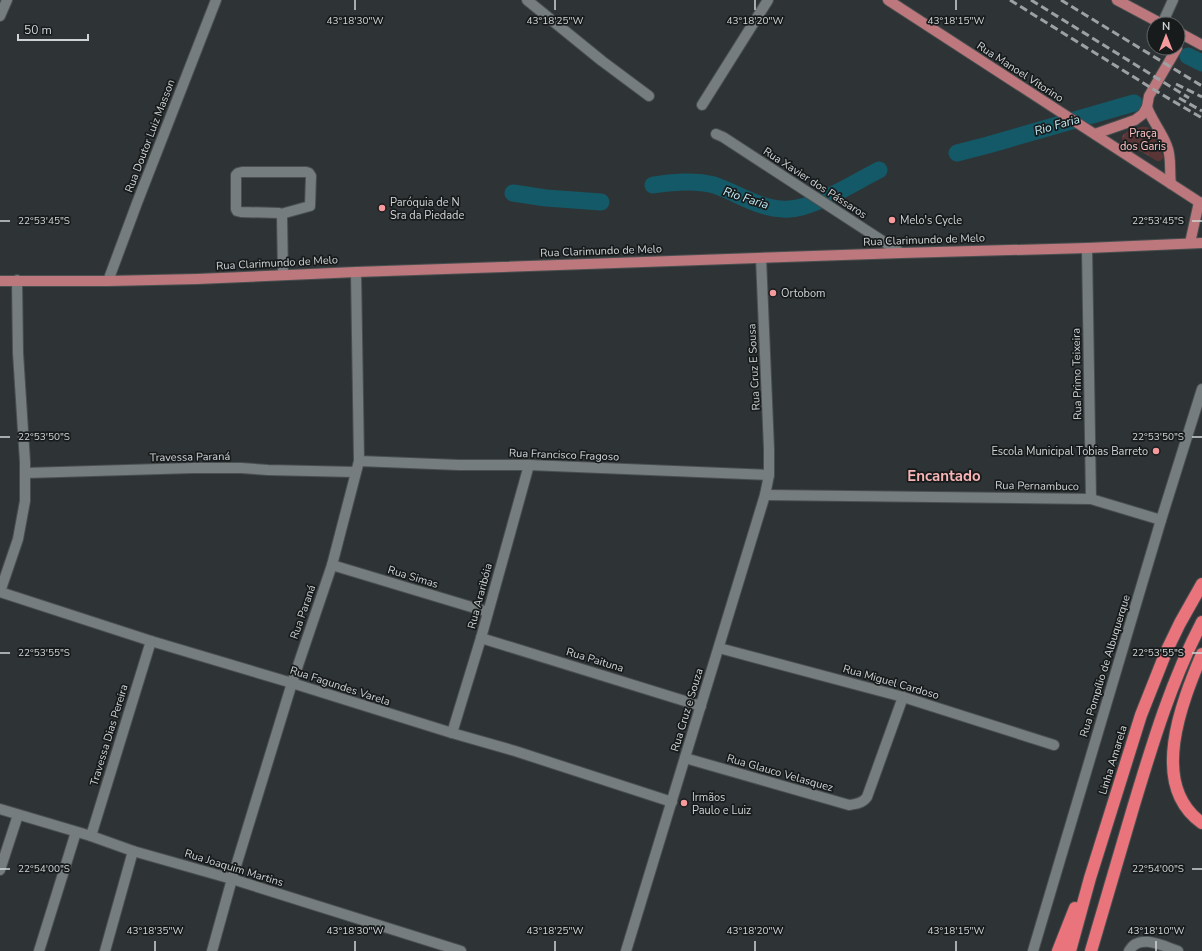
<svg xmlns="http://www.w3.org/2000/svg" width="1202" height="951" viewBox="0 0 1202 951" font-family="'Nunito Sans',sans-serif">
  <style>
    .grass { fill: url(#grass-tufts) }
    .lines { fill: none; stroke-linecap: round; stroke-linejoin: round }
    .river { stroke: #145968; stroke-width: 17 }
    .minor-casing { stroke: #4a4f50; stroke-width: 12 }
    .major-casing { stroke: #4a4f50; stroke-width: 12 }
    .highway-casing { stroke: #4a4f50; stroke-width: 14 }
    .minor { stroke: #767d7f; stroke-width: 10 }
    .major { stroke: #bc787d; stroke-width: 10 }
    .highway { stroke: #ea747b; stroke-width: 12 }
    .rail { stroke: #9da1a3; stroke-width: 3; stroke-dasharray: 8 4; stroke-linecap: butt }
    .ticks { fill: none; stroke: #cfd3d4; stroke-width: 1.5 }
    .poi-dot { fill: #f59b9d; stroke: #181b1c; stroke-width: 1.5 }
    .labels { text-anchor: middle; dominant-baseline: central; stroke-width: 3.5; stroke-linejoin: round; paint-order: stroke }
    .street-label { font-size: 11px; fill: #cfd3d4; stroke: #181b1c }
    .park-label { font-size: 11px; fill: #fdc1c1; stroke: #181b1c }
    .poi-label { font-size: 11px; fill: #cfd3d4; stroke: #181b1c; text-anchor: start }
    .water-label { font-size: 12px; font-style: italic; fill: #c1ebf7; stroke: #181b1c }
    .district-label { font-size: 15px; font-weight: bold; fill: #f8b4b5; stroke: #181b1c }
    .ticks-label { font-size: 10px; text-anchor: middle; fill: #cfd3d4; stroke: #181b1c; stroke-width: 3.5; stroke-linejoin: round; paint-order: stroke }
  </style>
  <defs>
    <pattern id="grass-tufts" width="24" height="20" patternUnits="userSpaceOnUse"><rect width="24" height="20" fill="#593536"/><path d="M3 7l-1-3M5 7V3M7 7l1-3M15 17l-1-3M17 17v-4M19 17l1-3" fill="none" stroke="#705152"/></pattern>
  </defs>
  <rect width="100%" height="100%" fill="#2e3436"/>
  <path class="grass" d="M1141,127H1147L1151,130L1163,156V158L1160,161H1157L1122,140V137C1125,130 1134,129 1141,127Z"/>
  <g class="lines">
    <g class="river">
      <polyline points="1188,56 1202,63"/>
      <polyline points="957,153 988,145 1134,103"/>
      <path d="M653,185C670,182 696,180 714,185C738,193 762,211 789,209C815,208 855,182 879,170"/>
      <polyline points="513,193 546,198 601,202"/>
    </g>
    <g class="minor-casing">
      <g id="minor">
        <polyline points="527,0 602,61 649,96"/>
        <polyline points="0,16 7,0"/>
        <polyline points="1162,24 1173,0"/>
        <polyline points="702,105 768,0"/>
        <polyline points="716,134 723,137 901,253"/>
        <polygon points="242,172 306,172 309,173 311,176 310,206 281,214 279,213 241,212 237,211 236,209 236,175 238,173"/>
        <polyline points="281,214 282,216 283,275"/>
        <polyline points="1087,248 1091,499"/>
        <polyline points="108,281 137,203 216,0"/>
        <polyline points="359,461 459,465 529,465 769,475"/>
        <polyline points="26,473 193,468 241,468 268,470 355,472"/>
        <polyline points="765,495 1091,499 1161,520"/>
        <polyline points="332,565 488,612"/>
        <polyline points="0,592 151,641 292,683 452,733 515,751 672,802"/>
        <polyline points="0,592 18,539 25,501 25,462 18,353 17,280"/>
        <polyline points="481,638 701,706"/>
        <polyline points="719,648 903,697 1054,745"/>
        <polyline points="452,733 481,638 529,465"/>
        <path d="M685,758L849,805C856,804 863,803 867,797L903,697"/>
        <polyline points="0,809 91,836 133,851 232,879 461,951"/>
        <polyline points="91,836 151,641"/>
        <polyline points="0,870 18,815"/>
        <polyline points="39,951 76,832"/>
        <polyline points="105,951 133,851"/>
        <polyline points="212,951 232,879 292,683 332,565 359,461 356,272"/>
        <polyline points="626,951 765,495 769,475 769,449 761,258"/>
        <polyline points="1033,951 1161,520 1202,389"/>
        <path d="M1129,951C1139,933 1163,946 1178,951"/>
      </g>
    </g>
    <g class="major-casing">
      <g id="major">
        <polyline points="888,0 1202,204"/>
        <polyline points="1117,0 1162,24"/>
        <polyline points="1178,32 1202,45"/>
        <path d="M1147,107C1152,121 1162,132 1167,146C1172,158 1169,171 1171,184"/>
        <polyline points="1095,134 1135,120 1143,114 1147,107 1149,96 1177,48"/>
        <polyline points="1190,243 1199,202"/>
        <polyline points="0,281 108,281 197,279 356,272 901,253 1087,248 1202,243"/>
      </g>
    </g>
    <g class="highway-casing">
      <g id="highway">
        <path d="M1202,654C1182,702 1148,785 1202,823"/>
        <polyline points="1058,951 1075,908"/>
        <polyline points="1070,951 1090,878 1141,715 1166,652 1180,623 1202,584"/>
        <path d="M1091,951C1105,903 1119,856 1133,808C1152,745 1171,681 1202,622"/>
      </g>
    </g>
    <use href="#minor" class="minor"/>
    <use href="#major" class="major"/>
    <use href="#highway" class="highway"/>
    <g class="rail">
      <polyline points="1010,0 1161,94 1202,118"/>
      <polyline points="1031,0 1189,98"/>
      <polyline points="1061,0 1202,86"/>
      <polyline points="1176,84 1202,97"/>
      <polyline points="1179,98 1202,111"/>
    </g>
  </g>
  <path class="ticks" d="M355,0V10M555,0V10M755,0V10M956,0V10M0,221H10M1192,221H1202M0,437H10M1192,437H1202M0,653H10M1192,653H1202M0,869H10M1192,869H1202M155,941V951M355,941V951M555,941V951M755,941V951M956,941V951M1156,941V951"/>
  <g class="poi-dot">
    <circle cx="382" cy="208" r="4"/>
    <circle cx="892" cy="220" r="4"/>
    <circle cx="773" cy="293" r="4"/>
    <circle cx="1156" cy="451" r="4"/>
    <circle cx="684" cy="803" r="4"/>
  </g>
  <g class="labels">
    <g class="street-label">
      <text transform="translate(1020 72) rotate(33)">Rua Manoel Vitorino</text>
      <text transform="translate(150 136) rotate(-69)">Rua Doutor Luiz Masson</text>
      <text transform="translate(815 183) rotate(33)">Rua Xavier dos Pássaros</text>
      <text transform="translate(924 240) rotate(-2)">Rua Clarimundo de Melo</text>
      <text transform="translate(601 251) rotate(-2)">Rua Clarimundo de Melo</text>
      <text transform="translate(277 263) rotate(-3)">Rua Clarimundo de Melo</text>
      <text transform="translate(754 367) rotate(-93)">Rua Cruz E Sousa</text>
      <text transform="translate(1077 374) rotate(-91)">Rua Primo Teixeira</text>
      <text transform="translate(564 455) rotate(2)">Rua Francisco Fragoso</text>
      <text transform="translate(190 457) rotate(-1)">Travessa Paraná</text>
      <text transform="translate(1037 486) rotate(1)">Rua Pernambuco</text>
      <text transform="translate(413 577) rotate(17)">Rua Simas</text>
      <text transform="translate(480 596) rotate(-75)">Rua Araribóia</text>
      <text transform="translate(303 612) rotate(-71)">Rua Paraná</text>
      <text transform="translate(595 660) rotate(17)">Rua Paituna</text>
      <text transform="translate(1105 666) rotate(-73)">Rua Pompílio de Albuquerque</text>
      <text transform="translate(891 682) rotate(16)">Rua Miguel Cardoso</text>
      <text transform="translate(340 686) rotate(18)">Rua Fagundes Varela</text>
      <text transform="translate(687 710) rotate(-73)">Rua Cruz e Souza</text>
      <text transform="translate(109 735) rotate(-73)">Travessa Dias Pereira</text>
      <text transform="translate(1113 760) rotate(-73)">Linha Amarela</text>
      <text transform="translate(780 773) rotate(16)">Rua Glauco Velasquez</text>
      <text transform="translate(234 868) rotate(17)">Rua Joaquim Martins</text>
    </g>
    <g class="park-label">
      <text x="1143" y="133">Praça<tspan x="1143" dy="13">dos Garis</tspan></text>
    </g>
    <g class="poi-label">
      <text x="390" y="202">Paróquia de N<tspan x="390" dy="13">Sra da Piedade</tspan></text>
      <text x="900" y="220">Melo's Cycle</text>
      <text x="781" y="293">Ortobom</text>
      <text x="1148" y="451" text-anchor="end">Escola Municipal Tobias Barreto</text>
      <text x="692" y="797">Irmãos<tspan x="692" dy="13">Paulo e Luiz</tspan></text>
    </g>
    <g class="water-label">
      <text transform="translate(1057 125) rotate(-16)">Rio Faria</text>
      <text transform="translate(746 198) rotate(18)">Rio Faria</text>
    </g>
    <g class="district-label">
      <text x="944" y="476">Encantado</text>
    </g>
  </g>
  <g class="ticks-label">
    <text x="355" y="24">43°18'30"W</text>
    <text x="555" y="24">43°18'25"W</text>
    <text x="755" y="24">43°18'20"W</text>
    <text x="956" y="24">43°18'15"W</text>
    <text x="44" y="224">22°53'45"S</text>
    <text x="1158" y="224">22°53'45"S</text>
    <text x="44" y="440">22°53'50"S</text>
    <text x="1158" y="440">22°53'50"S</text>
    <text x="44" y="656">22°53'55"S</text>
    <text x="1158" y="656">22°53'55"S</text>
    <text x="44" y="872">22°54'00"S</text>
    <text x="1158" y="872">22°54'00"S</text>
    <text x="155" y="934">43°18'35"W</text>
    <text x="355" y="934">43°18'30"W</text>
    <text x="555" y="934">43°18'25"W</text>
    <text x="755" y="934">43°18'20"W</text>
    <text x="956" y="934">43°18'15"W</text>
    <text x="1156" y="934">43°18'10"W</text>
  </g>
  <g transform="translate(1166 36)"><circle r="19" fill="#181b1c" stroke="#616566"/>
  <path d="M0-3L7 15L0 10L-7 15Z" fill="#f59b9d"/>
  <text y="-6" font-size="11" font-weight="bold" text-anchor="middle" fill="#cfd3d4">N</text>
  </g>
  <path d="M18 34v6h70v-6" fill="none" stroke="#cfd3d4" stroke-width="2"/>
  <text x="24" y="34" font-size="12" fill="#cfd3d4" stroke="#181b1c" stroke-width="3" paint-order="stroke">50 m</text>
</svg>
